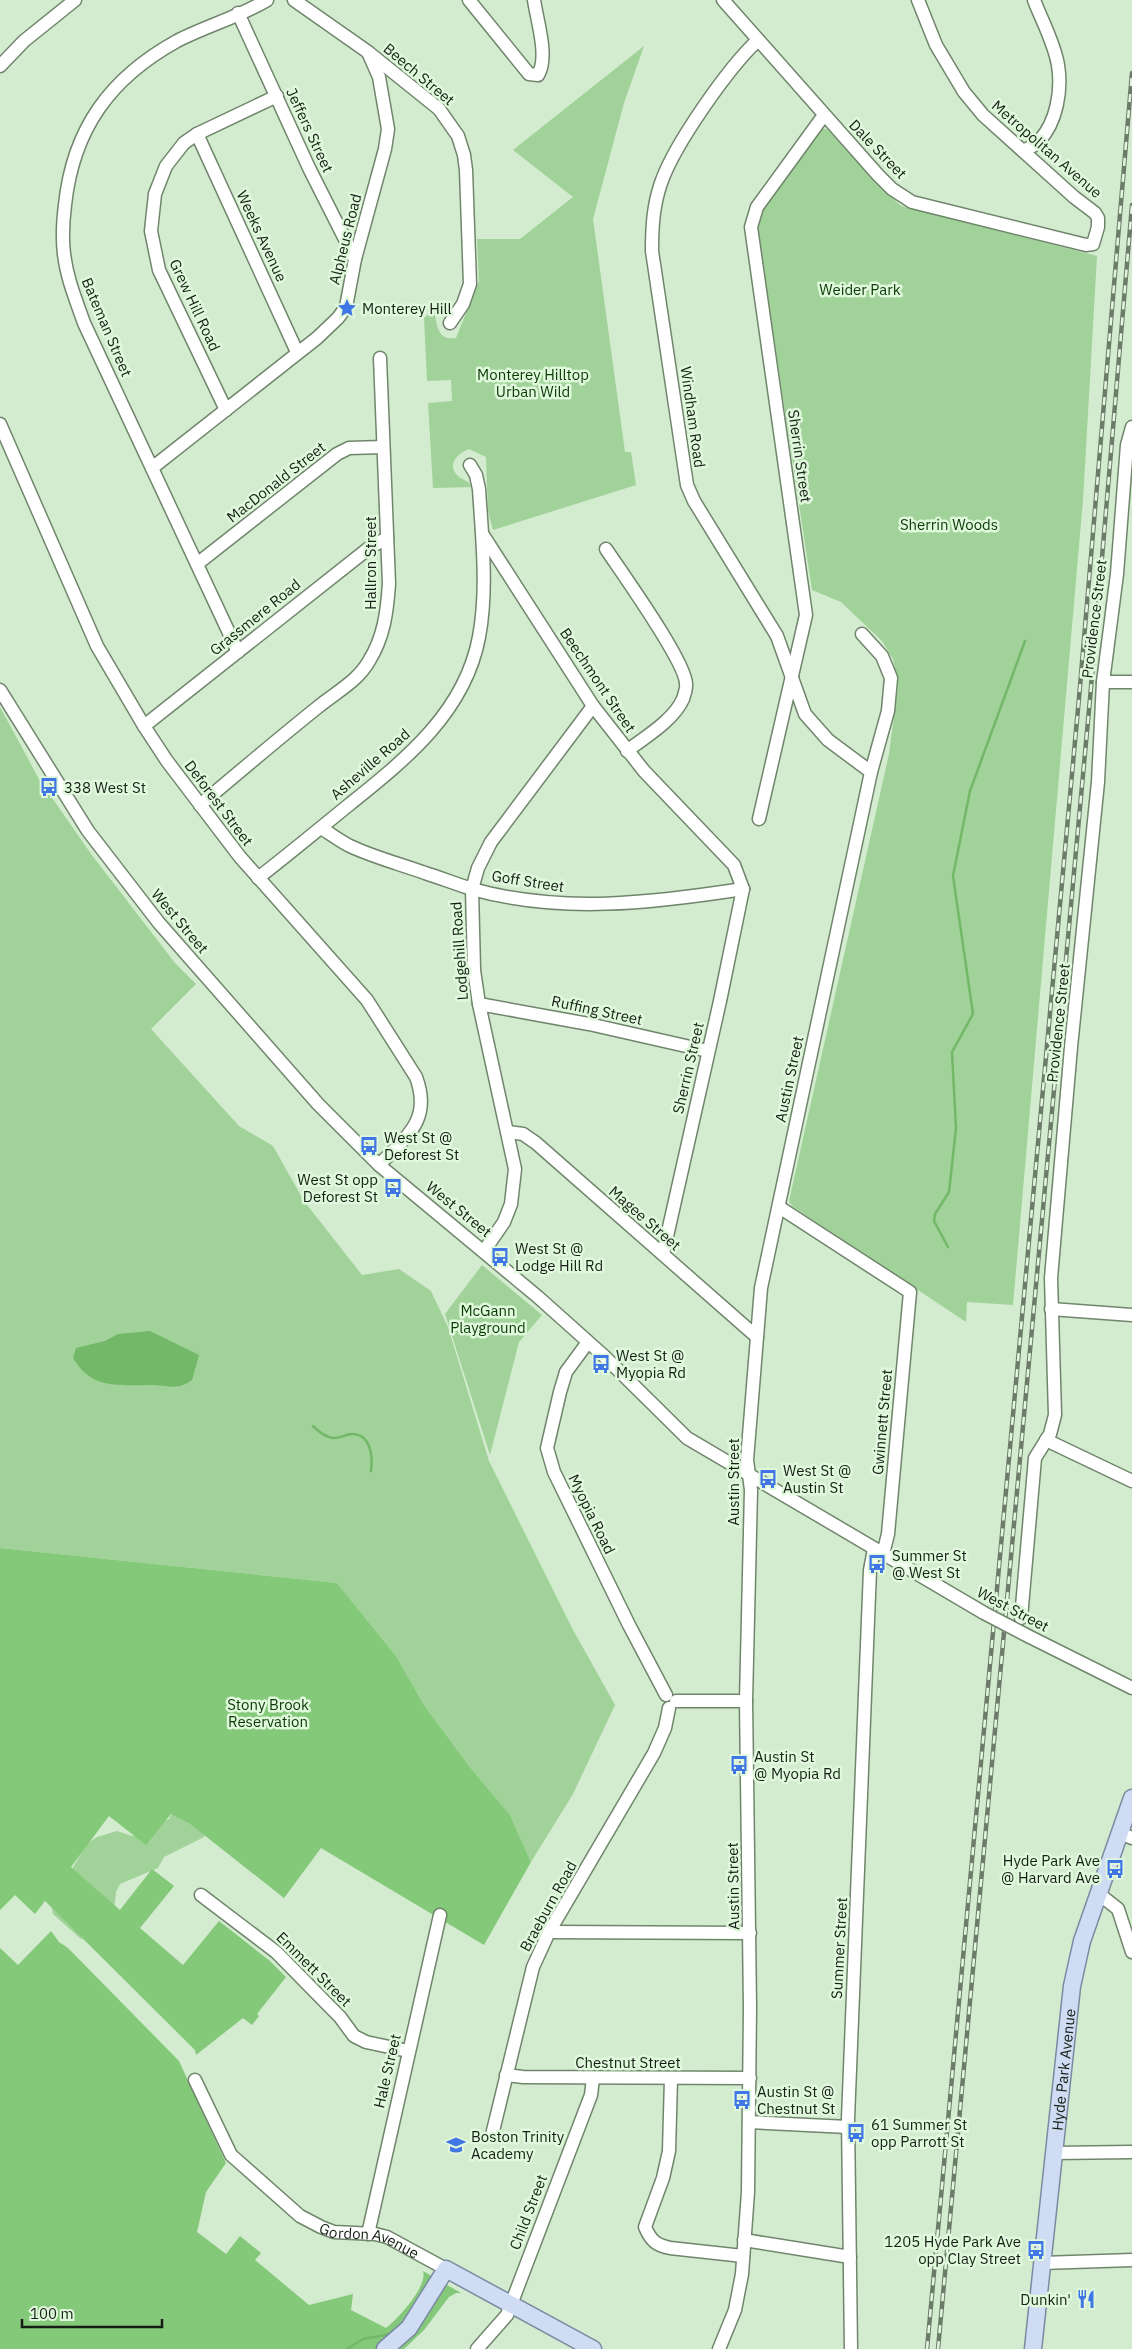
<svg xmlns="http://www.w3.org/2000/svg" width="1132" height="2349" viewBox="0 0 1132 2349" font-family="'IBM Plex Sans',sans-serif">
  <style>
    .green { fill: #a1d299 }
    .forest { fill: #84c879 }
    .water { fill: #73b769 }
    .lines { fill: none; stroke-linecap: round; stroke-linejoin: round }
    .stream { stroke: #73b769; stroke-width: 2.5 }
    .minor-casing { stroke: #70866c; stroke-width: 15 }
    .major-casing { stroke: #7a8ba1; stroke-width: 19 }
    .minor { stroke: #fff; stroke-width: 12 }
    .major { stroke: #d0dcf4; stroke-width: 16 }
    .rail-casing { stroke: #6d7c6a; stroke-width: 4.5 }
    .rail { stroke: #e0f8dc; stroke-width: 2.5; stroke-dasharray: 8; stroke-linecap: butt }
    .minor-bridge-casing { stroke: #70866c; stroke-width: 15; stroke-linecap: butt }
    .minor-bridge { stroke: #fff; stroke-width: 12 }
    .labels { text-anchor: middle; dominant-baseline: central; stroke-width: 5; stroke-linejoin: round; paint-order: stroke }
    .street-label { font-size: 15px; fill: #161f15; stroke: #e0f8dc }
    .park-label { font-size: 15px; fill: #0a3a04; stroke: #e0f8dc }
    .poi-label { font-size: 15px; fill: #161f15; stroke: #e0f8dc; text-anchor: start }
  </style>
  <rect width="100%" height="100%" fill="#d3ebcf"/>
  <g class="green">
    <path d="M644,46L624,103L593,219L625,452H631L636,485L493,530L488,511L486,457L469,449C458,453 445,465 459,477C464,481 469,480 471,487L433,488L428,403L452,401L451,380L427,381L424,318L434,309C437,325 437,341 456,338L479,281L477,239H520L573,197L513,150Z"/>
    <polygon points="823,129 827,129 881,188 901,206 1097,256 1083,500 1013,1305 967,1302 966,1322 792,1206 789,1201 889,754 898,686 893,659 882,641 841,602 812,590 757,227 765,205"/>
    <polygon points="0,707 39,779 91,854 175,963 196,984 151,1029 239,1126 273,1146 304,1201 362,1275 399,1269 431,1291 448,1327 489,1461 572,1628 615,1705 573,1794 531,1862 510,1815 469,1766 424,1705 396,1656 337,1583 0,1548"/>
    <polygon points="482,1265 542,1315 519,1342 490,1455 445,1314"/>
    <polygon points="175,1808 209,1829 204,1837 164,1857 158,1868 120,1884 116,1892 113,1922 99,1934 81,1939 53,1914 51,1904 87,1844 97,1837 117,1831 132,1836 143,1833 169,1819"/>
  </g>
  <g class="forest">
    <polygon points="0,1548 337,1583 396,1656 424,1705 469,1766 510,1815 531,1862 484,1945 321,1848 284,1898 189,1823 171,1814 146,1845 109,1816 71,1867 120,1910 152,1869 174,1886 140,1928 183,1965 219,1921 270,1961 286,1977 257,2014 259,2016 252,2025 243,2018 196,2055 195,2050 45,1901 35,1914 15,1895 0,1910"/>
    <path d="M51,1931L59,1942L68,1948L179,2061L226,2163L206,2192L197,2232L226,2254L240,2236L261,2253L255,2260L309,2305L353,2294L351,2310L386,2328C398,2319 428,2286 423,2271L461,2293H456L449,2297L424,2330L404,2349H0V1948L18,1965Z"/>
  </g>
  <path class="water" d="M150,1331L199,1355L192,1380C178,1390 171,1386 155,1385C122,1384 93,1392 73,1358L76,1348L105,1341L118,1334Z"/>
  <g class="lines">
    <g class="stream">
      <polyline points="948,1247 934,1221 935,1214 949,1192 956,1128 952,1052 973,1014 953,876 970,791 1025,641"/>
      <path d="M313,1426C318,1431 325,1437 333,1438C340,1439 345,1434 352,1434C371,1434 373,1457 371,1471"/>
      <polyline points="347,2349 363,2339 391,2334"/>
    </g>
    <g class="minor-casing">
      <g id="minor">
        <polyline points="294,0 368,52 439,109 458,136 464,155 466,170 470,284 463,304 450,323"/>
        <path d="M469,0L529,74L538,75C549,57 537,21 534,0"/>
        <polyline points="723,0 878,175 892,189 912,202 1086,245 1093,244 1098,227 1098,218 1095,213 1074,197 983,115 964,92 936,45 918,0"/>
        <polyline points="238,13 309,168 355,259"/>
        <path d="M758,40C728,68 674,145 661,183C653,206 652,228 652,251L687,485L694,501L777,636L805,714L828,740L871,772"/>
        <polyline points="0,66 24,41 75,0"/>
        <polyline points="197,134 297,352"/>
        <path d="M1023,151C1028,148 1035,146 1039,141C1057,122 1062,90 1058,65C1054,42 1042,21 1034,0"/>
        <polyline points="226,410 159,270 151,231 155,194 166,166 184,143 197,134 277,96"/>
        <path d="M0,424L97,646L144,726L167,761L240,857L367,1000L416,1077C432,1120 407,1136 379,1165"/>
        <polyline points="152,468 317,338 338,318 346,307 355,259 385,149 388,129 379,77 368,52"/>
        <polyline points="483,535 593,706 644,771 734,865 743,889"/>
        <path d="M606,549C622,573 686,662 686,684C687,688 684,695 683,699C673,721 645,737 627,751"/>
        <polyline points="197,564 337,454 349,448 383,447"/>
        <path d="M238,652L84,323C76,300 67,279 64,254C62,238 63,221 65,205C73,129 110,78 177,41C206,26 239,17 267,0"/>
        <polyline points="1103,682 1132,682"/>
        <polyline points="0,690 88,831 159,923 318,1104 379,1165 538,1297 604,1356 687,1438 984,1613"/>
        <polyline points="144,726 369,548 387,538"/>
        <path d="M200,805C239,772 278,739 318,707C336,692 357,682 369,661C384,637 387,612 389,584L380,358"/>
        <polyline points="759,819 806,615 751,227 757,207 824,115"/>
        <path d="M321,828C331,834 340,841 350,846C373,857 400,864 425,873C441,878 456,884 472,889C561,914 652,903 743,889"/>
        <path d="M258,878C289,854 319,829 350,804C406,759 465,712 479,637C488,589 482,537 479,489L476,475L470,465"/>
        <polyline points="479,1004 589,1024 708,1051"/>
        <polyline points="508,1132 523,1134 536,1143 757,1337"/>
        <polyline points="779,1207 910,1292 888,1534 883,1554"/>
        <polyline points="484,1251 504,1222 511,1204 515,1169 479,1004 474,970 472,889 478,868 491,842 593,706"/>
        <polyline points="663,1254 720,1001 743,889"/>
        <polyline points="1051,1309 1132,1315"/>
        <polyline points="588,1342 566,1372 560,1392 547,1448 554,1472 629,1625 666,1695"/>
        <polyline points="1046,1440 1132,1481"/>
        <polyline points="1021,1618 1035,1458 1050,1434 1055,1415 1051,1278 1071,1047 1098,782 1103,682 1117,574 1127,445 1132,427"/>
        <polyline points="1030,1637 1132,1688"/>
        <polyline points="676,1701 746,1701"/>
        <polyline points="1120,1833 1132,1838"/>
        <polyline points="1099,1894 1118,1909 1132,1952"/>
        <polyline points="201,1895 276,1952 340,2017 354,2036 366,2042 408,2051"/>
        <polyline points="549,1932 750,1933"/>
        <polyline points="506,2075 523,2077 750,2078"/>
        <path d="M671,2079L669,2151L663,2178L645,2227C651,2241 656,2245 670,2248L743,2256"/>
        <path id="s1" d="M195,2080L231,2155L300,2216L321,2227L334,2232L375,2234L387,2237L446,2269"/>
        <polyline points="749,2122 848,2127"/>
        <polyline points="492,2135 533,1967 549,1932 654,1753 665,1728 669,1708"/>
        <polyline points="1053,2153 1132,2152"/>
        <polyline points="368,2234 440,1915"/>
        <polyline points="744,2240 850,2257"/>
        <polyline points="1042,2263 1132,2260"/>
        <polyline points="477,2349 507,2315 591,2095 593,2078"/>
        <polyline points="719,2349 735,2310 742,2274 748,2192 750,2007 746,1701 751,1490 747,1460 761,1288 871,772 888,711 891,678 882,656 862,634"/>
        <polyline points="851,2349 848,2119 870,1570 874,1549"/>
      </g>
    </g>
    <g class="major-casing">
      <g id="major">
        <polyline points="385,2349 409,2328 446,2269 593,2349"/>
        <path id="s2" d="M1033,2349L1072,1986L1082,1941L1132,1798"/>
      </g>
    </g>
    <use href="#minor" class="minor"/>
    <use href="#major" class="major"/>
    <g class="rail-casing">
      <g id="rail">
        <polyline points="927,2349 1079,698 1132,73"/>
        <polyline points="938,2349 1090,699 1132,205"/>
      </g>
    </g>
    <use href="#rail" class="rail"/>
    <g class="minor-bridge-casing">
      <polyline id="minor-bridge" points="984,1613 1030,1637"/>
    </g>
    <use href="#minor-bridge" class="minor-bridge"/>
  </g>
  <defs>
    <g id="sight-bare" transform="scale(1.5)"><path d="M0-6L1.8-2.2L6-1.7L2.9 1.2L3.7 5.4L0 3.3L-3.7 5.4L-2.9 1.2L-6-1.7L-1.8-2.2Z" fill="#4076e6" stroke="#e0f8dc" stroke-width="2.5" paint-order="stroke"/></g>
    <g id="bus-bare" transform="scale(1.5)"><path d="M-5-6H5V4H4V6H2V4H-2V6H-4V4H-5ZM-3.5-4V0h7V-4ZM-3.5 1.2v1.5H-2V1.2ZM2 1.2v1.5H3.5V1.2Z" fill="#4076e6" stroke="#e0f8dc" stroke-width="2.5" paint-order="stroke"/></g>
    <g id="school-bare" transform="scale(1.5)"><path d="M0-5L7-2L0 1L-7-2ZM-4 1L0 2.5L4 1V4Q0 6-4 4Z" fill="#4076e6" stroke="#e0f8dc" stroke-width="2.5" paint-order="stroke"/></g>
    <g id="restaurant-bare" transform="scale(1.5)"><path d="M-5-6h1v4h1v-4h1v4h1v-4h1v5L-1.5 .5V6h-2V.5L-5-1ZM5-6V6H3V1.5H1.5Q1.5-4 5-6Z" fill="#4076e6" stroke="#e0f8dc" stroke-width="2.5" paint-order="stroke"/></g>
  </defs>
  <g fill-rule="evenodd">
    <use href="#sight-bare" x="347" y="308"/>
    <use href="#bus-bare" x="49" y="787"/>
    <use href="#bus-bare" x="369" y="1146"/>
    <use href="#bus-bare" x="393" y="1188"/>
    <use href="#bus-bare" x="500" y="1257"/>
    <use href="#bus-bare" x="601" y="1364"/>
    <use href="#bus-bare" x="768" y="1479"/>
    <use href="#bus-bare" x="877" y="1564"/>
    <use href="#bus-bare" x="739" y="1765"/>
    <use href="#bus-bare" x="1115" y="1869"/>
    <use href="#bus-bare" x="742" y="2100"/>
    <use href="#bus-bare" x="856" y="2133"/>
    <use href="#school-bare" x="456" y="2145"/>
    <use href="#bus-bare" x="1036" y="2250"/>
    <use href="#restaurant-bare" x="1086" y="2299"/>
  </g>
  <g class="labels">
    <g class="street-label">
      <text transform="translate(419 74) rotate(40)">Beech Street</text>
      <text transform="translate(310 130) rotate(65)">Jeffers Street</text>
      <text transform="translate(878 149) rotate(46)">Dale Street</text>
      <text transform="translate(1047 149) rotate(41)">Metropolitan Avenue</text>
      <text transform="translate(262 236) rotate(65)">Weeks Avenue</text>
      <text transform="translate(345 239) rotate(-76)">Alpheus Road</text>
      <text transform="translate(195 305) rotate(65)">Grew Hill Road</text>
      <text transform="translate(107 327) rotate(67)">Bateman Street</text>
      <text transform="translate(693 417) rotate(82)">Windham Road</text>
      <text transform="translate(800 456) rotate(82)">Sherrin Street</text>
      <text transform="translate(276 482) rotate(-38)">MacDonald Street</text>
      <text transform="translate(370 563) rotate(-90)">Hallron Street</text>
      <text transform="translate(255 617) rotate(-39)">Grassmere Road</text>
      <text transform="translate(1094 619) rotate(-83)">Providence Street</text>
      <text transform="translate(598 680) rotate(56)">Beechmont Street</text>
      <text transform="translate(370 764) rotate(-41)">Asheville Road</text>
      <text transform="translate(219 803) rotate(53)">Deforest Street</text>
      <text transform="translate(528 881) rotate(9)">Goff Street</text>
      <text transform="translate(180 921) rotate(50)">West Street</text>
      <text transform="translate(459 951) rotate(-94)">Lodgehill Road</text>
      <text transform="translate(597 1010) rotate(12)">Ruffing Street</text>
      <text transform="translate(1058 1023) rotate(-84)">Providence Street</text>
      <text transform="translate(688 1068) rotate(-77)">Sherrin Street</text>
      <text transform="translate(789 1079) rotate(-78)">Austin Street</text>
      <text transform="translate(459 1209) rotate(39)">West Street</text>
      <text transform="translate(645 1218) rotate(41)">Magee Street</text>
      <text transform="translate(882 1422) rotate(-85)">Gwinnett Street</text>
      <text transform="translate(733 1482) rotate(-90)">Austin Street</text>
      <text transform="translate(592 1514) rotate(64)">Myopia Road</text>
      <text transform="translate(1013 1609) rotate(28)">West Street</text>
      <text transform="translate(733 1886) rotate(-91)">Austin Street</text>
      <text transform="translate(548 1906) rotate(-61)">Braeburn Road</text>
      <text transform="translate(839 1948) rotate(-87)">Summer Street</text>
      <text transform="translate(314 1969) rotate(45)">Emmett Street</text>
      <text x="628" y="2062">Chestnut Street</text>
      <text stroke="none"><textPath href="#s2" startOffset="281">Hyde Park Avenue</textPath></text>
      <text transform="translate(387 2071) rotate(-77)">Hale Street</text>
      <text transform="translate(528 2212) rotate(-69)">Child Street</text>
      <text stroke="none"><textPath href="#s1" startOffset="250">Gordon Avenue</textPath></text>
    </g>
    <g class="park-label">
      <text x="860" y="289">Weider Park</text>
      <text x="533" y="374">Monterey Hilltop<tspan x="533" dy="17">Urban Wild</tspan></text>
      <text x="949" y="524">Sherrin Woods</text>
      <text x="488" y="1310">McGann<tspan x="488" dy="17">Playground</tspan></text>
      <text x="268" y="1704">Stony Brook<tspan x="268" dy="17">Reservation</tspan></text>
    </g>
    <g class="poi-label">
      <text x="362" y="308">Monterey Hill</text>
      <text x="64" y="787">338 West St</text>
      <text x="384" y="1137">West St @<tspan x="384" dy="17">Deforest St</tspan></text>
      <text x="378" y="1179" text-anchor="end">West St opp<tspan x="378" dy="17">Deforest St</tspan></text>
      <text x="515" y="1248">West St @<tspan x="515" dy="17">Lodge Hill Rd</tspan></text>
      <text x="616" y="1355">West St @<tspan x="616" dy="17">Myopia Rd</tspan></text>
      <text x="783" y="1470">West St @<tspan x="783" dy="17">Austin St</tspan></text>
      <text x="892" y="1555">Summer St<tspan x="892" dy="17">@ West St</tspan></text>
      <text x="754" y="1756">Austin St<tspan x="754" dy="17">@ Myopia Rd</tspan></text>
      <text x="1100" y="1860" text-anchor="end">Hyde Park Ave<tspan x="1100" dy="17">@ Harvard Ave</tspan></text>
      <text x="757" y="2091">Austin St @<tspan x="757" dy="17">Chestnut St</tspan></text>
      <text x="871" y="2124">61 Summer St<tspan x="871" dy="17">opp Parrott St</tspan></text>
      <text x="471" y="2136">Boston Trinity<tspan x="471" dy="17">Academy</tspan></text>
      <text x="1021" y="2241" text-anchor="end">1205 Hyde Park Ave<tspan x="1021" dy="17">opp Clay Street</tspan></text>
      <text x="1071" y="2299" text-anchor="end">Dunkin'</text>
    </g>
  </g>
  <path d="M22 2319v8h140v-8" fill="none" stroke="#161f15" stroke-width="2.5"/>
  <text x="30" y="2319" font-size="15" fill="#161f15" stroke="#e0f8dc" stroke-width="4" paint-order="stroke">100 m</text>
</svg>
